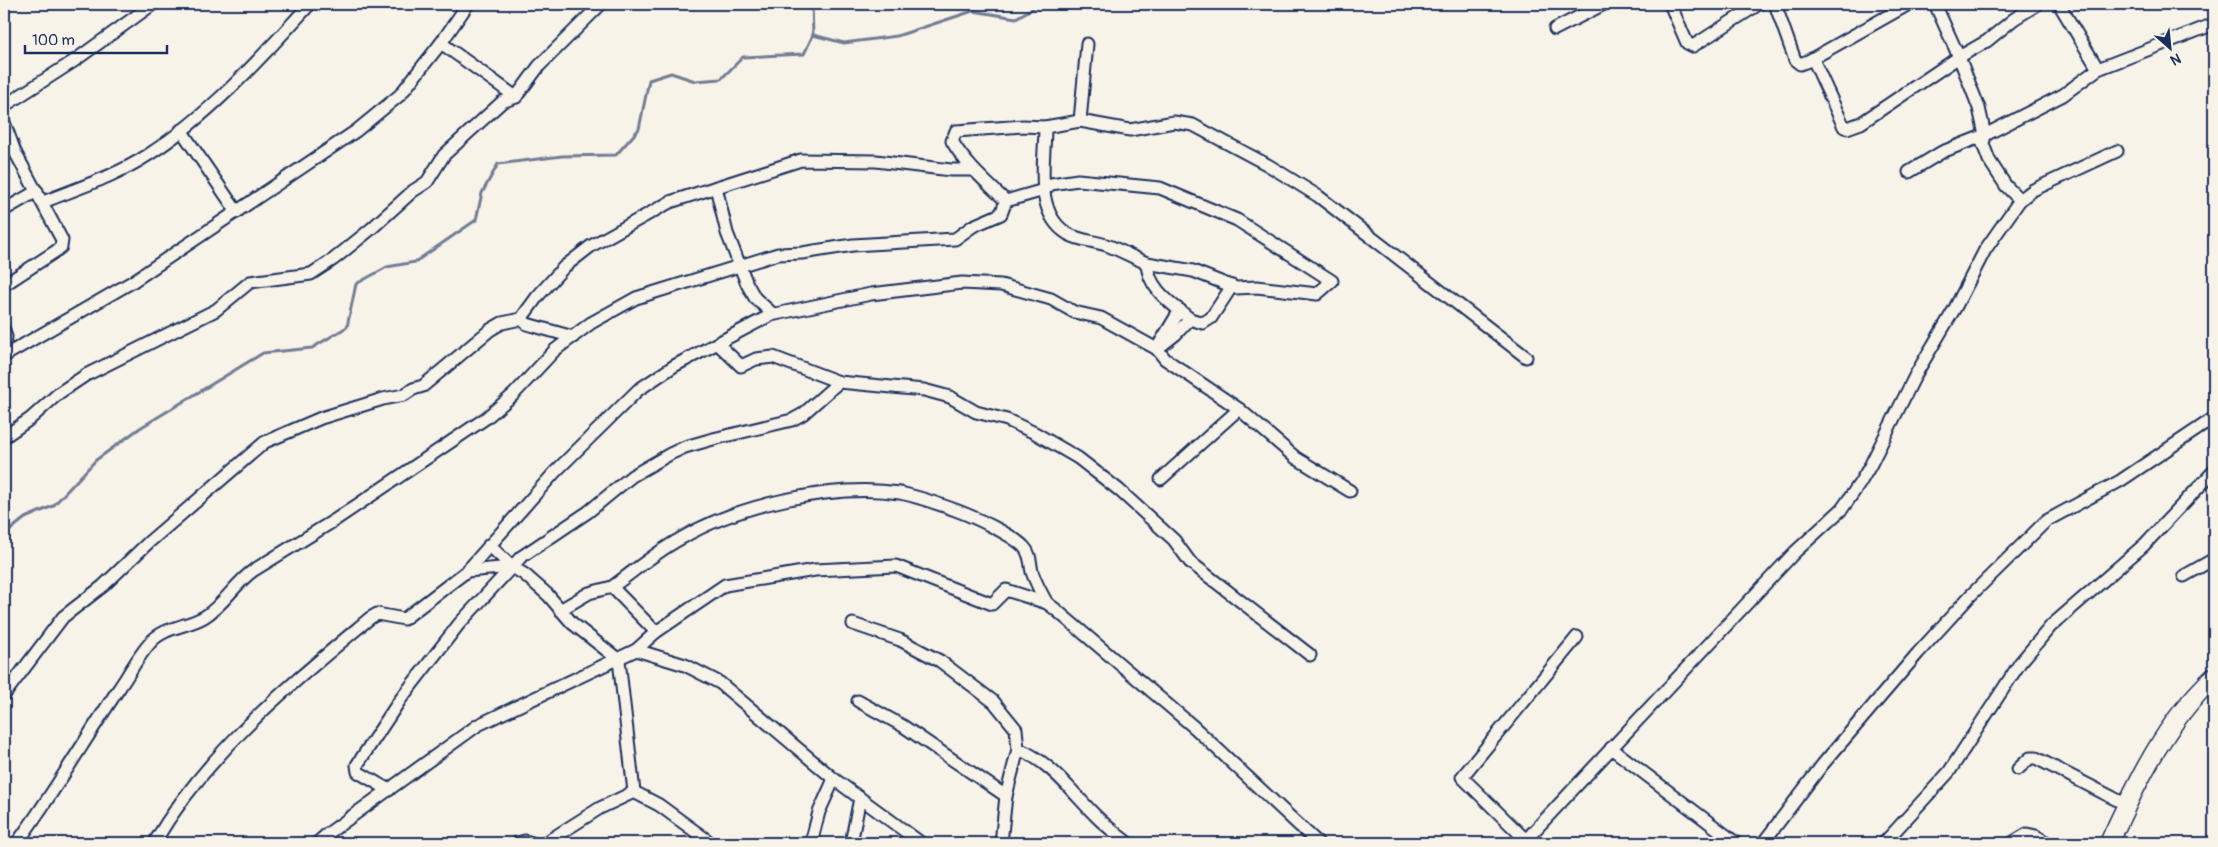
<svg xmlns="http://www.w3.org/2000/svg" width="2218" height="847" viewBox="0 0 2218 847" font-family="Pangolin,sans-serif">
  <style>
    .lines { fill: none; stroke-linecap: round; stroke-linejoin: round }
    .stream { stroke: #727c95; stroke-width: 3 }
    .minor-casing { stroke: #1b2f5e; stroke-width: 15 }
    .highway-casing { stroke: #1b2f5e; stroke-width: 21 }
    .minor { stroke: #f7f3e8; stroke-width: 11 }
    .highway { stroke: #f7f3e8; stroke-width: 18 }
  </style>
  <rect width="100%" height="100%" fill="#f7f3e8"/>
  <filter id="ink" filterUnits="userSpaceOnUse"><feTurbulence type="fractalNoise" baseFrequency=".02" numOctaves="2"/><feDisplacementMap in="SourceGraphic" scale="10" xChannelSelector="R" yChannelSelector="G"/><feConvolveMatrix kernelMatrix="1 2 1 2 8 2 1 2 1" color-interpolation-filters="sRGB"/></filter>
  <g filter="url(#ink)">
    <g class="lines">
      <g class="stream">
        <polyline points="812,4 813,35"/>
        <polyline points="4,535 25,518 53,506 96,460 140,428 263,353 312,348 347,327 356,284 387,267 415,262 476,220 482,193 498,164 562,156 616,155 639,129 649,80 671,73 695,81 721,79 743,57 804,54 813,35 844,43 897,36 973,11 1016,18 1040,4"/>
      </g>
      <g class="minor-casing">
        <g id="minor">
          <polyline points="1670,4 1687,43 1693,46 1759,4"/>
          <polyline points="1775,4 1795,60 1800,64 1808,61 1909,4"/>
          <polyline points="1935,4 1959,57 1987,41 2014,19 2038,4"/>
          <polyline points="2059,4 2098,69"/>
          <polyline points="1555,29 1604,4"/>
          <polyline points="441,43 516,97"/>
          <polyline points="1813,59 1844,127 1847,128 1861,123 1959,57 1979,108 1985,135 1983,144 1989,160 2006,186 2020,200"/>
          <polyline points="4,106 74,61 153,4"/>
          <polyline points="1080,121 1087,44"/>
          <polyline points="4,122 15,152 62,240 61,247 56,251 4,285"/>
          <path d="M1045,127C1045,161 1033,213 1068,234C1080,241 1096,241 1109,246C1122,251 1134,258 1147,263C1148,289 1171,303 1190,319"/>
          <polyline points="181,130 237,212"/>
          <polyline points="1909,172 1942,152 1985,135 2063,95 2098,69 2214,24"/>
          <polyline points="716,187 727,233 747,284 755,298 773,314"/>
          <path d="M1006,201C986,182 965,164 952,141L956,131L1023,126L1045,127L1080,121L1130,130L1174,122L1193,125L1268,165L1318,196L1526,357"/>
          <path d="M43,202C78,188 116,176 148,155C210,115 261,58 310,4"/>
          <polyline points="4,210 37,191"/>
          <polyline points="521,319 537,297 564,267 591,246 670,202 801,160 876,161 951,170 973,170"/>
          <polyline points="4,330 6,337 4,354"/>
          <polyline points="1160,343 1180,310"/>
          <polyline points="718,344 741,366 756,359 773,357 839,382 924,390 950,397 976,412 1007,420 1035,433 1078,458 1119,490 1174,540 1190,562 1310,655"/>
          <polyline points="1157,349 1176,334 1190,319 1203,323 1211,318 1232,286"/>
          <polyline points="4,356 132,282 356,131 400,95 441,43 468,4"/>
          <polyline points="4,437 30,419 59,393 86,375 216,310 250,282 311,274 334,259 371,229 413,191 427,182 444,155 502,102 516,97 539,66 601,4"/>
          <polyline points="1161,479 1239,409"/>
          <polyline points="489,545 512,567"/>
          <polyline points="467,571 512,567 524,574 548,595 572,623 619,660 634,792"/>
          <polyline points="2184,576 2214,559"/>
          <path d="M612,587C634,571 656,552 680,539C737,505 834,483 900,493C920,497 939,504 958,511C974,517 1013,535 1024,547C1031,554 1030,563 1032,572C1036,583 1041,593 1047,603"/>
          <polyline points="560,610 589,593 612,587 656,632"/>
          <polyline points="853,624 900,640 940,661 994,702 1016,729 1018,749 1006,796 1001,843"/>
          <polyline points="636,650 685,665 720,683 834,779 921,843"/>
          <polyline points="4,695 63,617 103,586 149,542 265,442 321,418 383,399 404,395 413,389 423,386 490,330 502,323 521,319 527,324 573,337"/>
          <polyline points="858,701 903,726 1006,796"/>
          <polyline points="1611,748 1736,843"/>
          <path d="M1018,749C1052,762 1073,794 1098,818C1107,827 1118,835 1128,843"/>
          <polyline points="2018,769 2030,758 2036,758 2127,805"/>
          <polyline points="389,790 358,772 357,765 400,700 459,624 521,557 588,512 632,476 670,454 685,447 713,439 792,420 803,414 839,382"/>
          <path d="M17,843C54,793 85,739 120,687C130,673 138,656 150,643C163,627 187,627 204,617C224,605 235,583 254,570L335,520L486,418L513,395L555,350L591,323L636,298L778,254L802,253L853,245L955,239L973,226L1001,214L1006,201L1044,190L1051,184L1078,180L1160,188L1237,220L1332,281L1317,294L1257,287L1236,288L1193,271L1147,263"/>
          <path d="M154,843C208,751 289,686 370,618L377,614L404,619L467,571L555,472L638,390L674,366L771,315L871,294L962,283L1001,285L1051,299L1074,312L1101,318L1157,349L1165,359L1239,409L1296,458L1350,491"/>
          <polyline points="317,843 326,835 478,725 636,650 656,632 725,585 815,570 896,566 992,604 1006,590 1047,603 1055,609 1195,728 1318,843"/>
          <polyline points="517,843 525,841 532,843"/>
          <polyline points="545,843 600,808 634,792 659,805 711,843"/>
          <polyline points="811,843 819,812 834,779"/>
          <polyline points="851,843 860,798"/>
          <polyline points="1523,843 1795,552 1842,509 1860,483 1870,466 1916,374 1955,308 1985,250 2020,200 2033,190 2117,151"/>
          <polyline points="1529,843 1462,777 1577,637"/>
          <polyline points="1763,843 1823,764 1918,653 1970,596 2046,521 2120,481 2214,418"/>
          <polyline points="1884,843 1949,772 2020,663 2051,626 2144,545 2214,471"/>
          <polyline points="2012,843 2027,834 2036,836 2048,843"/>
        </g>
      </g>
      <g class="highway-casing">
        <path id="highway" d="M2109,843C2136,784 2165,722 2214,677"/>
      </g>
      <use href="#minor" class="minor"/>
      <use href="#highway" class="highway"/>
    </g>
  </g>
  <rect width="2218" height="847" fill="none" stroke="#f7f3e8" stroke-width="20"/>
  <rect x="10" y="10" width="2198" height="827" fill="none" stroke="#1b2f5e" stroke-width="2" filter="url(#ink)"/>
  <g transform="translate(2170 48) rotate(153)" stroke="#f7f3e8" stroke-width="4" paint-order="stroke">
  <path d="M0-4L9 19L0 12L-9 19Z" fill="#1b2f5e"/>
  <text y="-8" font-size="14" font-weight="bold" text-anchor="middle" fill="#1b2f5e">N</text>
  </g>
  <path d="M25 45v8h142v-8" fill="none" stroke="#1b2f5e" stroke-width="2.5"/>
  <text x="32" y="45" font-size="15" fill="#1b2f5e" stroke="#f7f3e8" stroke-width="4" paint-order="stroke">100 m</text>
</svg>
